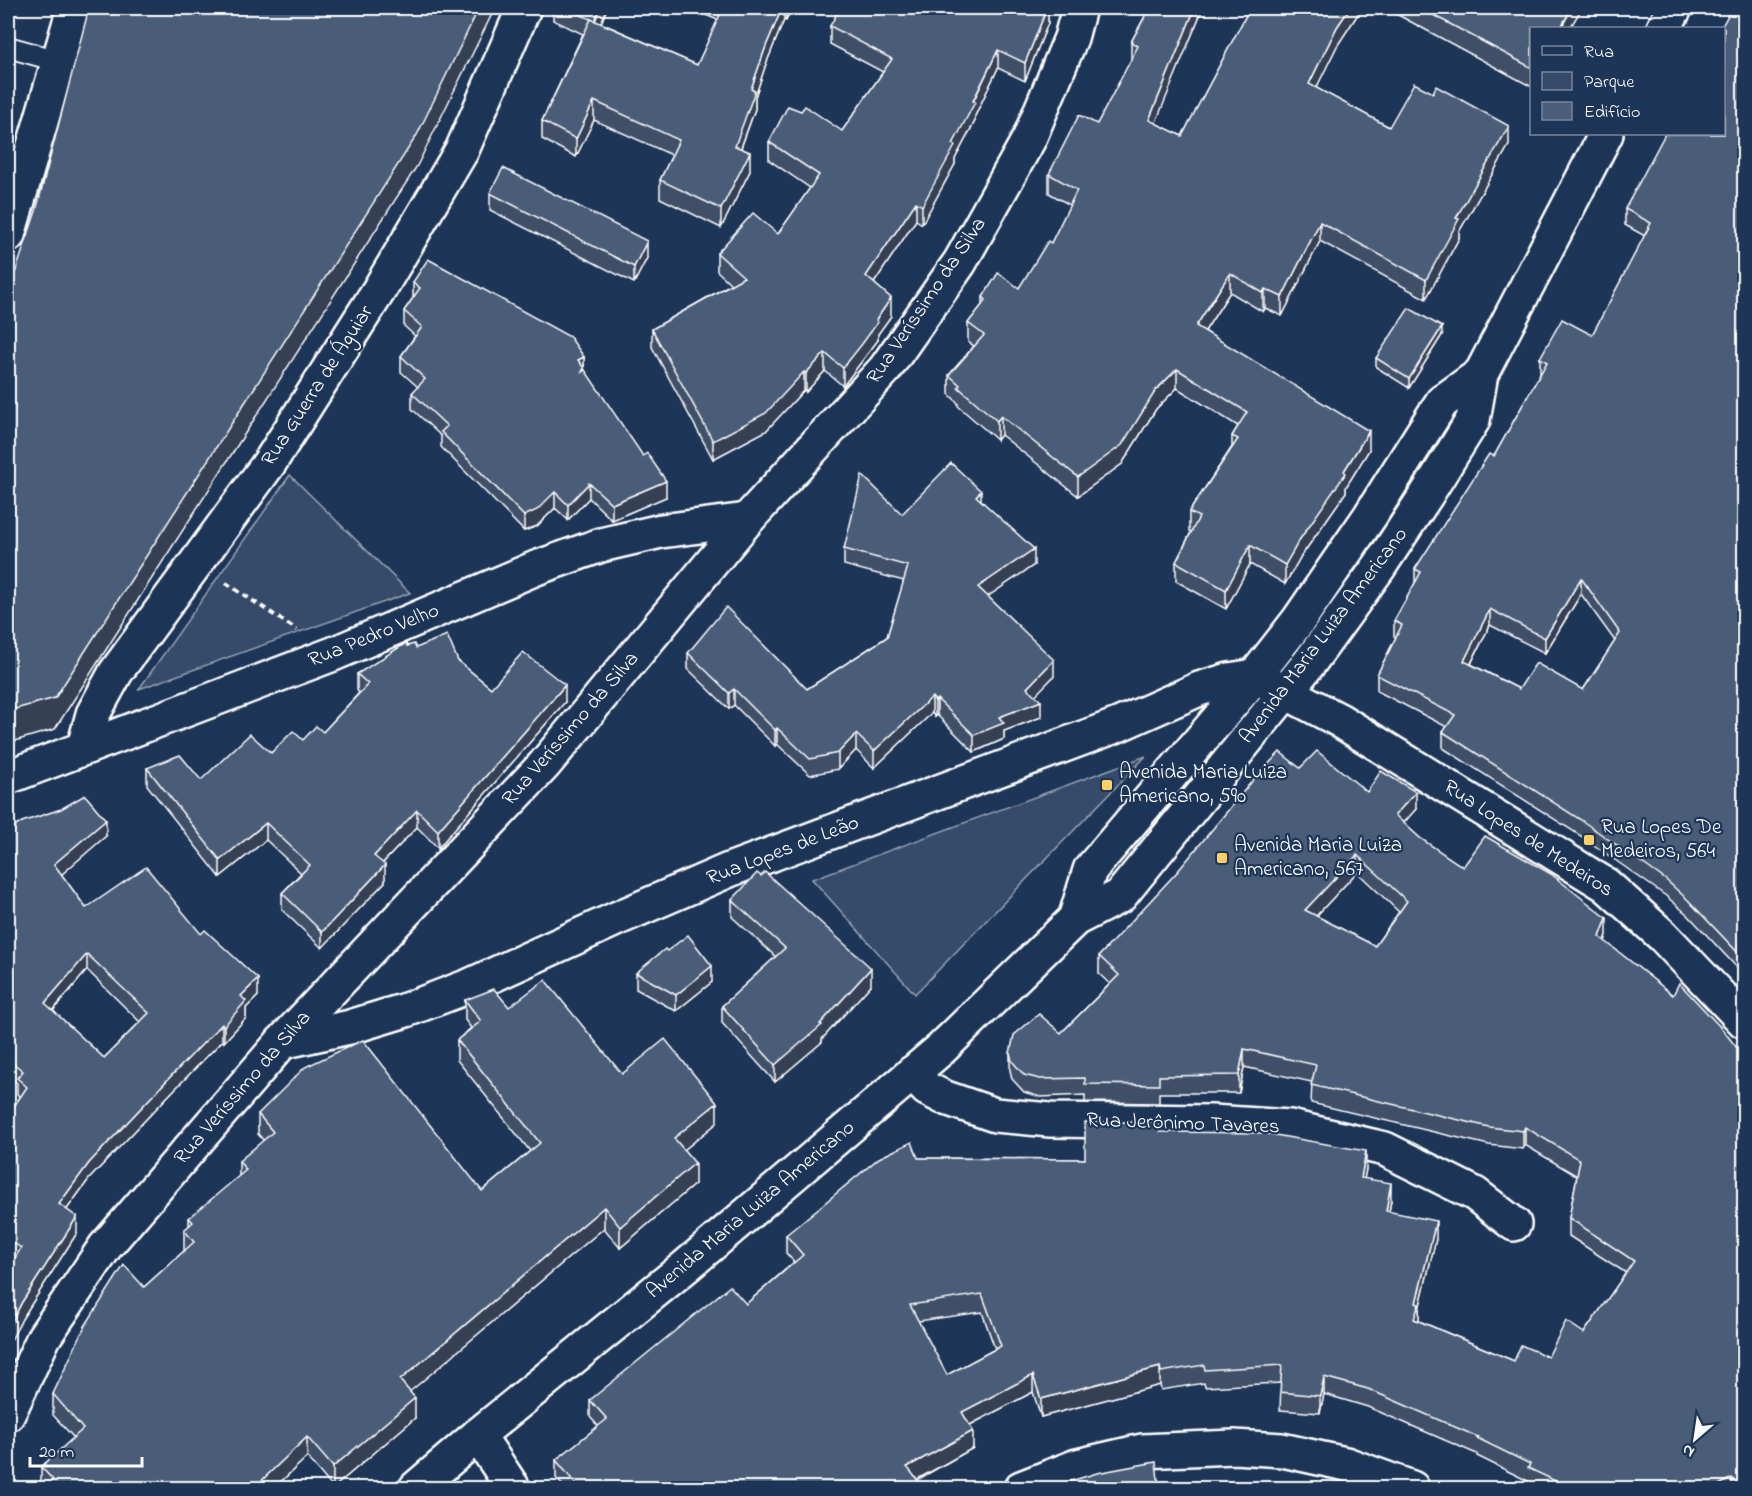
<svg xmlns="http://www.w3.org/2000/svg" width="1752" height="1496" viewBox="0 0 1752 1496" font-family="'Indie Flower',sans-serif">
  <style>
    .green { fill: #364b69; stroke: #9aa5b4; stroke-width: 1.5 }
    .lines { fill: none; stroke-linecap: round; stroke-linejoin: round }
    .service-casing { stroke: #fff; stroke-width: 24 }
    .minor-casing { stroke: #fff; stroke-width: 38 }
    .secondary-casing { stroke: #fff; stroke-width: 38 }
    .path { stroke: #fff; stroke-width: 4; stroke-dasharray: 6 4.5; stroke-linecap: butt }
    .service { stroke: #1d3557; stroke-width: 20 }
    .minor { stroke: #1d3557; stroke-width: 33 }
    .secondary { stroke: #1d3557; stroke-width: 33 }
    .wall { fill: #405068; stroke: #fff; stroke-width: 1.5; fill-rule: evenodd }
    .shaded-wall { fill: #344155; stroke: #fff; stroke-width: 1.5 }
    .building { fill: #4a5d79; stroke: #fff; stroke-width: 1.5; fill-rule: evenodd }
    .poi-dot { fill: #ffd166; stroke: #1d3557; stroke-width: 2 }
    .labels { text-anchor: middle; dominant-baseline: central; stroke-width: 4.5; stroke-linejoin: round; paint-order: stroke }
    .street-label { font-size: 21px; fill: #fff; stroke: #1d3557 }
    .poi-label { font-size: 21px; fill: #fff; stroke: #1d3557; text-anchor: start }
  </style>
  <rect width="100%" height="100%" fill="#1d3557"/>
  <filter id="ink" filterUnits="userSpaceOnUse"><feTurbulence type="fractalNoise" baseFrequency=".0167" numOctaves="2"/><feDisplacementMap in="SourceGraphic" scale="12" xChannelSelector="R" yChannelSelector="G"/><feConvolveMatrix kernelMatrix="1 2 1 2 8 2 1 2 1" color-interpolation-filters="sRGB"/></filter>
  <g filter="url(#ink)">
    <g class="green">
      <polygon points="290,475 410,593 139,689"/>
      <polygon points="1146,756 915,994 812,879"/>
    </g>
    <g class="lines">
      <g class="service-casing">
        <polyline id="service" points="8,47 58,61"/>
      </g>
      <g class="minor-casing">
        <g id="minor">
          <polyline points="8,235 74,8"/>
          <polyline points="84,747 93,714 116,672 270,462 379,290 462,150 524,8"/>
          <polyline points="8,777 333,654 536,568 601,545 661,531 747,520"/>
          <polyline points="282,1042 350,1027 406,1010 469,986 618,918 729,870 1118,725 1199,689 1229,680 1255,676 1339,720 1606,885 1663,936 1744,1021"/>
          <polyline points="912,1073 927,1089 943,1097 995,1115 1050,1120 1211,1122 1290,1127 1385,1149 1475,1194 1514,1224"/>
          <polyline points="8,1414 44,1337 105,1247 282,1042 544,765 747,520 885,369 960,262 1029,139 1071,38 1079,8"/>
          <polyline points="478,1435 513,1488"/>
          <polyline points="1021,1488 1077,1466 1142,1451 1234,1447 1282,1450 1346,1464 1412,1488"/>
        </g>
      </g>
      <g class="secondary-casing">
        <g id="secondary">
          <polyline points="1664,28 1675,8"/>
          <polyline points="1075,919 1090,870 1255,676 1298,621 1370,516 1442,402 1481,374"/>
          <polyline points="416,1488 478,1435 685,1267 941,1049 1075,919 1120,896 1310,662 1379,567 1427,494 1473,420 1481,374 1606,134"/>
        </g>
      </g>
      <polyline class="path" points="226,583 297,630"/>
      <use href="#service" class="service"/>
      <use href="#minor" class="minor"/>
      <use href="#secondary" class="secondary"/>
    </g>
    <g class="wall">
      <polygon points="553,8 607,8 601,23 697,65 718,20 688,8 791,8 786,21 784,20 766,64 755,97 755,109 741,148 750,171 721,228 660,198 660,180 672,155 594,120 576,157 542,139 542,121 583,34 553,20"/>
      <polygon points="1048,8 1048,23 1025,81 998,68 975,116 975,121 955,159 955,164 922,224 916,220 874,283 891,316 878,334 878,340 843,386 825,371 806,392 804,390 766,431 713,459 652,347 652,329 731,284 717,271 717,253 778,234 810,188 769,160 769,142 842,131 883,72 830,44 830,26"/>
      <polygon points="1148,8 1203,8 1155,123 1182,136 1250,8 1362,8 1337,46 1316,88 1389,127 1509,145 1459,232 1459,238 1426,299 1320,241 1282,316 1265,308 1263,312 1230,292 1205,331 1369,450 1346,487 1346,492 1300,558 1285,584 1250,564 1226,609 1176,581 1176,562 1191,532 1189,531 1189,512 1232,447 1232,436 1238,426 1177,388 1156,409 1122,464 1078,496 1001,435 997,440 958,406 958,403 949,394 949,375 974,346 968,342 968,323 983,304 983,297 1019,288 1051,243 1070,205 1049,193 1049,174 1097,124 1131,60 1131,42 1145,16 1145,12"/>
      <polygon points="1385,8 1582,8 1532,28 1532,87"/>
      <path d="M1744,8V975L1688,915L1666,896L1581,836L1443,748V732L1447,727L1377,691V675L1396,637L1394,636V621L1415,583V569L1494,456L1540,374V358L1592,335L1645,236L1625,225V209ZM1581,594L1615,641L1583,690L1519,689L1471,664L1490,625L1545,653Z"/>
      <polygon points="490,193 647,258 634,283 490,210"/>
      <polygon points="413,282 584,357 584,371 666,497 612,520 589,498 568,520 555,508 537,526 524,531 441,447 441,436 412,409 412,393 418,387 401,372 401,356 415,336 404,326 404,311 413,298"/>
      <polygon points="1442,335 1409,388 1376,367 1376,358"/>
      <polygon points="981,500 1034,565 988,596 1054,676 1035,695 1041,717 1004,731 1004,739 974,752 937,715 935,717 932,713 874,768 856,750 838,769 810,775 777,744 775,746 734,705 729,709 688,669 688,653 807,689 887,637 904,581 844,565 844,549 902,514"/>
      <polygon points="407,646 416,648 458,661 491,688 565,702 438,848 417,827 383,863 385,882 322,948 282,910 282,893 301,873 266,840 220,877 147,785 147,768 201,780 323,732 359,693 357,690 357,674"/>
      <path d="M1300,768L1416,809L1403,823L1420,838L1463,867L1607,935L1605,941L1744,1488H1534L1528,1486V1481L1477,1456V1454L1368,1407L1324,1394L1320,1413L1280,1410L1281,1383L1205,1387L1204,1383L1161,1390L1160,1385L1041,1417L1033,1392L970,1425L973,1448L917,1480L924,1488H565L556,1478V1460L598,1426L590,1417V1400L746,1304L794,1262L786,1253V1235L918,1158L1085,1159L1160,1132L1366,1169L1364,1178L1391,1200L1389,1212L1436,1239L1419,1309V1321L1514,1361L1548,1357L1584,1333L1626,1273L1569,1236V1218L1577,1176L1525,1145L1523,1149L1489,1145L1311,1103L1312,1082L1244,1067L1239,1093H1159V1103L1085,1102V1095L1040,1097L1024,1092L1012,1079L1010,1070V1053L1061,1033L1110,984L1099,974V956ZM1357,872L1399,912L1375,946L1316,916ZM982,1312L995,1349L947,1375L918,1321Z"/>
      <path d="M8,831L106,836L61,874L86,908L201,934L258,996L246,1008V1018L224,1042L222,1041L171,1093L89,1179L67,1209L77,1233L22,1319L13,1260L8,1256V1115L20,1097L17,1094V1083L8,1076ZM87,970L140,1022L104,1058L53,1011Z"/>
      <polygon points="732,900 871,985 822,1039 822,1042 775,1082 722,1023 722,1006 776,957 732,917"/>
      <polygon points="667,951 712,982 676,1011 636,989 636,973"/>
      <polygon points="465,1000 509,1007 622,1074 717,1123 684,1150 695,1184 620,1248 604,1228 410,1391 415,1418 333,1488 307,1457 274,1488 43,1488 41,1487 41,1467 74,1438 53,1415 53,1394 144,1287 184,1251 184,1230 189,1226 189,1218 239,1177 239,1161 264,1141 258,1134 258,1114 482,1191 530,1151 457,1060 457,1040 471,1028 465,1020"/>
    </g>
    <g class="shaded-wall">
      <polygon points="479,8 495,8 417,166 55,729 8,743 8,711"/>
      <polygon points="600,8 607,8 595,39 595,21"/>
      <polygon points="782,8 784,8 784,20 766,64 755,97 755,109 735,164 735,146 751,89 766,46"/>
      <polygon points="786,8 791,8 786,21"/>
      <polygon points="1047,8 1048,8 1048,23 1025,81 1025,63"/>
      <polygon points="1195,8 1203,8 1149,139 1149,120"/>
      <polygon points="1350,8 1362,8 1337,46 1309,103 1309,84 1337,27"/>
      <polygon points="1572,8 1582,8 1570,28 1561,28"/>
      <polygon points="998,50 998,68 975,116 975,121 955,159 955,164 922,224 922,206 953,144"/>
      <polygon points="594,101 594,120 576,157 576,139"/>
      <polygon points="1509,126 1509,145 1459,232 1459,238 1426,299 1426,280 1456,218"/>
      <polygon points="750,152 750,171 721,228 721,209"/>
      <polygon points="916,202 916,220 866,295 866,276"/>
      <polygon points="1320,222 1320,241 1282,316 1282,297"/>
      <polygon points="647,241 647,258 634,283 634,267"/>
      <polygon points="1230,273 1230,292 1196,345 1196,326"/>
      <polygon points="1265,289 1265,308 1263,312 1263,293"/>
      <polygon points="891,298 891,316 878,334 878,340 843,386 843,368"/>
      <polygon points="1442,327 1442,335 1409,388 1409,379"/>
      <polygon points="825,353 825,371 806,392 806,373"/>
      <polygon points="584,357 584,384 578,360"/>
      <polygon points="1177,369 1177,388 1156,409 1122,464 1078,496 1078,477 1156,390"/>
      <polygon points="804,372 804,390 766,431 713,459 713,441"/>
      <polygon points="1001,416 1001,435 997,440 997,421"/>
      <polygon points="1369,431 1369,450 1346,487 1346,492 1300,558 1285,584 1285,565 1300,539 1344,471"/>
      <polygon points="666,481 666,497 612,520 612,504"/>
      <polygon points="589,483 589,498 568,520 568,505"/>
      <polygon points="981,491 981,507 976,496"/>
      <polygon points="555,492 555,508 537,526 524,531 524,516"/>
      <polygon points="1250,545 1250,564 1226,609 1226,590"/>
      <polygon points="1034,549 1034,565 978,603 978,587"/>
      <polygon points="1581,578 1581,594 1545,653 1545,638"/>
      <polygon points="1490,609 1490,625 1464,677 1464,661"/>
      <polygon points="1054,660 1054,676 1027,704 1027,688"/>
      <polygon points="565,685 565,702 438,848 438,831"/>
      <polygon points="734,689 734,705 729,709 729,693"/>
      <polygon points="932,697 932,713 874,768 874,751"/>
      <polygon points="937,699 937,715 935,717 935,701"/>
      <polygon points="1041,701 1041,717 1004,731 1004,739 974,752 974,735 999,717"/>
      <polygon points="777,728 777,744 775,746 775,730"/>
      <polygon points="856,734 856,750 838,769 838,753"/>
      <polygon points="1416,792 1416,809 1395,833 1395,815"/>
      <polygon points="417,810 417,827 374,872 374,856"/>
      <polygon points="106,820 106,836 54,881 54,864"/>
      <polygon points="266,823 266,840 220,877 220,860"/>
      <polygon points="1357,855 1357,872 1305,928 1305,910"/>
      <polygon points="385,865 385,882 322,948 322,932"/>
      <polygon points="1607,918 1607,935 1600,955 1600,937"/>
      <polygon points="87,954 87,970 45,1020 45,1003"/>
      <polygon points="712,966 712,982 676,1011 676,995"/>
      <polygon points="871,968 871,985 822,1039 822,1042 775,1082 775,1065 820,1024"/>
      <polygon points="258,979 258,996 246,1008 246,1018 224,1042 224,1026 241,996"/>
      <polygon points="222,1024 222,1041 171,1093 89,1179 59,1220 59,1204 89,1163 171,1076"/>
      <polygon points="1244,1049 1244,1067 1239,1093 1239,1075"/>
      <polygon points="717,1103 717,1123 674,1158 674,1138"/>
      <polygon points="1525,1127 1525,1145 1523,1149 1523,1131"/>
      <polygon points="1366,1151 1366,1169 1361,1195 1361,1178"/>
      <polygon points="695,1163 695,1184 620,1248 620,1227"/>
      <polygon points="1391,1183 1391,1200 1386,1229 1386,1211"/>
      <polygon points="604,1207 604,1228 400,1400 400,1380"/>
      <polygon points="77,1217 77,1233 22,1319 8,1346 8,1329 22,1302"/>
      <polygon points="1436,1221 1436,1239 1419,1309 1419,1321 1414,1319 1416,1303"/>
      <polygon points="1160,1367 1160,1385 1041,1417 1041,1399"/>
      <polygon points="1033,1375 1033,1392 962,1429 962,1412"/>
      <polygon points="1324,1377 1324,1394 1320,1413 1320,1396"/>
      <polygon points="415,1398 415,1418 333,1488 333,1467"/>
      <polygon points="973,1431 973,1448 907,1485 907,1467"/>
      <polygon points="307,1437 307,1457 274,1488 258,1488 258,1484"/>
      <polygon points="1732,1478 1732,1488 1713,1488"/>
    </g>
    <g class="building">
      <polygon points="89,8 479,8 417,135 55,698 8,711 8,294 36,211"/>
      <polygon points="565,8 600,8 595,21"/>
      <polygon points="723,8 782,8 766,46 751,89 755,91 735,146 750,152 721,209 660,180 679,140 594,101 576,139 542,121 591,19 697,65"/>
      <polygon points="840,8 1047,8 1025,63 998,50 973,101 975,102 953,144 955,146 922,206 916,202 866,276 891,298 876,320 878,322 862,344 843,368 825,353 806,373 804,372 766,413 713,441 652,329 744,277 717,253 753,213 778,234 819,175 769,142 788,106 801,111 805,106 842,131 892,59 830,26"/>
      <polygon points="1148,8 1195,8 1149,120 1182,136 1250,8 1350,8 1337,27 1309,84 1389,127 1414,83 1433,93 1436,86 1509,126 1456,218 1459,219 1426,280 1320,222 1282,297 1265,289 1263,293 1230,273 1196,326 1369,431 1344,471 1346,473 1300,539 1285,565 1250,545 1226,590 1176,562 1199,517 1189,512 1238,439 1232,436 1247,412 1177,369 1156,390 1122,445 1078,477 1001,416 997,421 958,387 960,385 949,375 984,335 968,323 986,300 983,297 998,273 1019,288 1048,241 1051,243 1077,190 1049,174 1079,115 1097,124 1138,46 1131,42 1147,13 1145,12"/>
      <polygon points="1420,8 1572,8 1561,27 1563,28 1532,28 1532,68"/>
      <path d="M1732,8H1744V597L1742,603L1744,605V959L1688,900L1666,880L1581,820L1443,732L1455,715L1377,675L1402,625L1394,621L1421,572L1415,569L1489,454L1494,456L1547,362L1540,358L1562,319L1592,335L1651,223L1625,209L1665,134H1724V28H1721ZM1581,578L1620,633L1583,690L1536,663L1519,689L1464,661L1490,609L1545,638Z"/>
      <polygon points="503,168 647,241 634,267 490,193"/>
      <polygon points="428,259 570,337 584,357 578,360 584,368 582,372 585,370 643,456 647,453 666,481 612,504 589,483 568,505 555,492 537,510 524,516 441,432 447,426 412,393 425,379 401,356 422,327 404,311 420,288 413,282"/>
      <polygon points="1409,308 1442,327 1409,379 1376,358"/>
      <polygon points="951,463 981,491 976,496 1034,549 978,587 1054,660 1027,688 1041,701 999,717 1004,723 974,735 937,699 935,701 932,697 874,751 856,734 838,753 810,759 777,728 775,730 734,689 729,693 688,653 726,607 807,689 887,637 908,566 844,549 862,475 902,514"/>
      <polygon points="447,635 458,661 491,688 523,652 565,685 438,831 417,810 374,856 385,865 322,932 282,893 310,865 266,823 220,860 147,768 180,755 201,780 250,734 271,753 293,731 303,740 316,726 323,732 368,684 357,674 406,643 407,646 414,644 416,648"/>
      <path d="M1317,751L1367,792L1381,771L1416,792L1395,815L1420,838L1463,867L1485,836L1551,874L1607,918L1600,937L1673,995L1679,983L1723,1030L1744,1057V1488H1739L1732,1478L1713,1488H1567L1568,1487L1528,1468L1530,1464L1477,1438L1478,1437L1368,1389L1324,1377L1320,1396L1280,1392L1282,1365L1205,1370L1204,1365L1161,1372L1160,1367L1041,1399L1033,1375L962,1412L973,1431L907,1467L924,1488H579L556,1460L607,1419L590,1400L730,1286L746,1304L803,1255L786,1235L879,1158L912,1142L918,1158L1085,1159V1122H1160V1132L1264,1133L1366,1151L1361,1178L1391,1183L1386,1211L1436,1221L1416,1303L1419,1304L1414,1319L1514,1361L1521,1345L1548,1357L1566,1321L1584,1333L1634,1261L1569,1218L1580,1160L1525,1127L1523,1131L1489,1127L1311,1085L1316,1065L1244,1049L1239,1075L1159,1076V1085L1085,1084V1078L1040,1079L1024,1075L1012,1061L1010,1053L1014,1035L1039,1014L1061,1033L1119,975L1099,956L1178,871L1253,780L1280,752L1300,768ZM1357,855L1407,901L1375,946L1305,910ZM982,1294L1001,1346L947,1375L910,1305Z"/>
      <path d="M85,795L106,820L54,864L86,908L146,867L201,934L205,930L258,979L241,996L246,1001L224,1026L222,1024L171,1076L89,1163L59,1204L77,1217L22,1302L8,1329V1269L21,1248L8,1239V1115L27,1087L17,1078L23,1071L8,1059V831L22,822L61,809ZM87,954L149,1013L104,1058L45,1003Z"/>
      <polygon points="765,872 871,968 820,1024 822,1025 775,1065 722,1006 785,948 732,900 757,873 761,876"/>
      <polygon points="688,935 712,966 676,995 636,973 665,949 667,951"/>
      <polygon points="545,980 622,1074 665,1039 717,1103 674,1138 695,1163 620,1227 604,1207 400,1380 415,1398 333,1467 307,1437 258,1484 261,1488 48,1488 46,1486 53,1480 41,1467 83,1429 53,1394 85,1326 124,1265 144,1287 194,1242 184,1230 193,1222 189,1218 246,1170 239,1161 273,1132 258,1114 305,1067 363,1040 482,1191 540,1143 457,1040 481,1021 465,1000 494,989 509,1007"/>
      <polygon points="1156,1462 1159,1488 1048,1488 1097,1473"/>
    </g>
  </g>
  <g class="poi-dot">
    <rect x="1101" y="779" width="12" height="12" rx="3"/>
    <rect x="1583" y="834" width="12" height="12" rx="3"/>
    <rect x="1216" y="852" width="12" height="12" rx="3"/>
  </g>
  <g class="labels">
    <g class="street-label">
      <text transform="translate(927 301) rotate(-56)">Rua Veríssimo da Silva</text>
      <text transform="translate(318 386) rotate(-57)">Rua Guerra de Águiar</text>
      <text transform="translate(374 636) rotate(-22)">Rua Pedro Velho</text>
      <text transform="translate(1324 636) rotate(-53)">Avenida Maria Luiza Americano</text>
      <text transform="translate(571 729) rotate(-49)">Rua Veríssimo da Silva</text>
      <text transform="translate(1528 839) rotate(33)">Rua Lopes de Medeiros</text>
      <text transform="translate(783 851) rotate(-21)">Rua Lopes de Leão</text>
      <text transform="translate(243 1088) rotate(-49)">Rua Veríssimo da Silva</text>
      <text transform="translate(1183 1124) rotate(2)">Rua Jerônimo Tavares</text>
      <text transform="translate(751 1210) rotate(-40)">Avenida Maria Luiza Americano</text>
    </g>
    <g class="poi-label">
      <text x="1119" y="773">Avenida Maria Luiza<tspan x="1119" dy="24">Americano, 590</tspan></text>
      <text x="1601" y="828">Rua Lopes De<tspan x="1601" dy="24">Medeiros, 564</tspan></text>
      <text x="1234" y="846">Avenida Maria Luiza<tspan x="1234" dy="24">Americano, 567</tspan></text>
    </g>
  </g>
  <rect width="1752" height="1496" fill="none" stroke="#1d3557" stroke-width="30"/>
  <rect x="15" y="15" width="1722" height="1466" fill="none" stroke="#fff" stroke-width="2" filter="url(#ink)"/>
  <rect x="1530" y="27" width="195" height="108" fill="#1d3557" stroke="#77869a" stroke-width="1.5"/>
  <rect x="1542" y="46" width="30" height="9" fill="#1d3557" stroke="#77869a" stroke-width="1.5"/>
  <text x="1584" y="57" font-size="18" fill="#ffffff">Rua</text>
  <rect x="1542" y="72" width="30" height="18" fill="#364b69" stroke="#77869a" stroke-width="1.5"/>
  <text x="1584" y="87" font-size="18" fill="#ffffff">Parque</text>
  <rect x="1542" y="102" width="30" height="18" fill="#4a5d79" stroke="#77869a" stroke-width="1.5"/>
  <text x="1584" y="117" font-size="18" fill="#ffffff">Edifício</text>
  <g transform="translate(1695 1439) rotate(209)" stroke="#1d3557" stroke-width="4.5" paint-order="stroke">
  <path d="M0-4.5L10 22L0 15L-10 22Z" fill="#ffffff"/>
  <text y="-9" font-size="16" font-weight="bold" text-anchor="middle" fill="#ffffff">N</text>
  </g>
  <path d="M30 1457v9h112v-9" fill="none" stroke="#ffffff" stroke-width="3"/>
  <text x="39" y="1457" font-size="18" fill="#ffffff" stroke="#1d3557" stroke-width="4.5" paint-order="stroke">20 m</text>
</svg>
